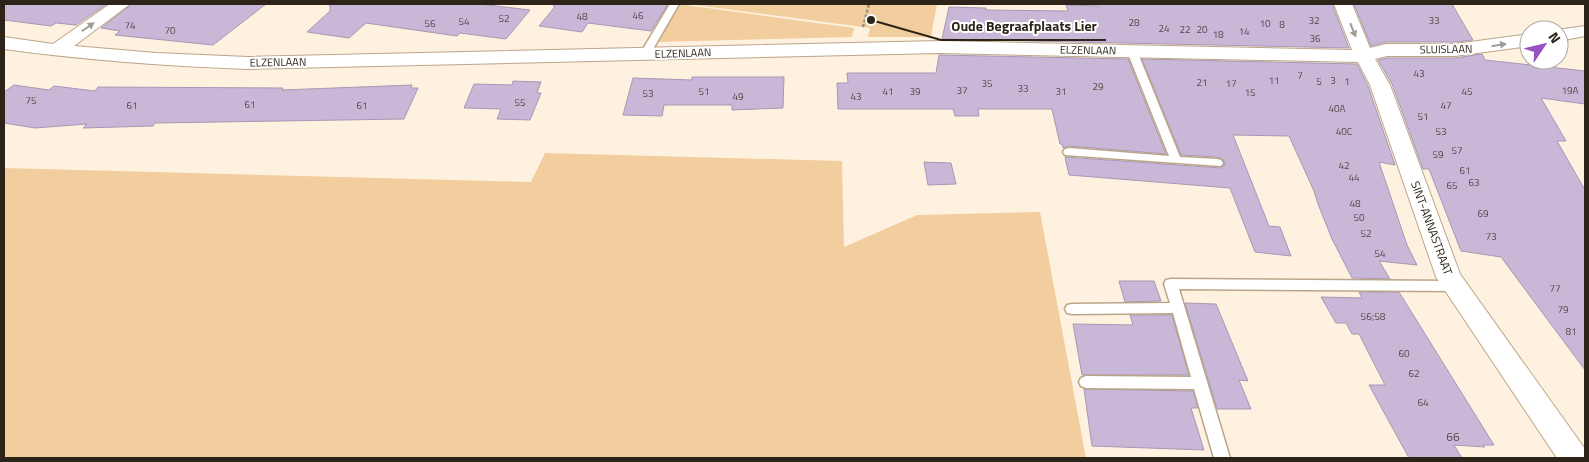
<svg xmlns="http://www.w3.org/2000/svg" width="1589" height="462" viewBox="0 0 1589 462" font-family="'Titillium Web',sans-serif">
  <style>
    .green { fill: #f2ce9e }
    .building { fill: #c8b7d6; stroke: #a797b5 }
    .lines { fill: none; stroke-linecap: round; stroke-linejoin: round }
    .service-casing { stroke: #bba589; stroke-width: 3 }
    .minor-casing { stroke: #bba589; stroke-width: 2 }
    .path { stroke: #968b7d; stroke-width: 2.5; stroke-dasharray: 3 2; stroke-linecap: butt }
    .service { fill: #fff; fill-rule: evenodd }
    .minor { fill: #fff; fill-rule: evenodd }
    .oneway { fill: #a09c98 }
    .labels { text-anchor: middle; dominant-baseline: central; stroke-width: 4; stroke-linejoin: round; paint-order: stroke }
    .number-label { font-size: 10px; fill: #534948 }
    .far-street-label { font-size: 11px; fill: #2c2419; stroke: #fff }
    .street-label { font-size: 12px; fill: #2c2419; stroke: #fff }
    .near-number-label { font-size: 12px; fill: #534948 }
    .leader { fill: none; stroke: #2c2419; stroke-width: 2 }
    .callout-dot { fill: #2c2419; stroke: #fff; stroke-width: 2 }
    .callout-label { font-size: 14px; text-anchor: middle; font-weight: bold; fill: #2c2419; stroke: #fff; stroke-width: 4; stroke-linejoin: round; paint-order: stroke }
  </style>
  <rect width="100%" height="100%" fill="#fef1df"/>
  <g class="green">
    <polygon points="678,4 854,28 852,37 657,42"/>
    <polygon points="688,4 937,4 931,36 928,37 868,37 870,28"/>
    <polygon points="545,153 842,161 844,247 917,215 1040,212 1086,458 4,458 4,168 531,182"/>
  </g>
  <g class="building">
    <polygon points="4,4 107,4 76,25 56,23 51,26 4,20"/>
    <polygon points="132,4 266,4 213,45 115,35 120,31 101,28"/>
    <polygon points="330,4 479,4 530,10 506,39 460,33 457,36 366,23 349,38 307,32 330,11"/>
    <polygon points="554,4 668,4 651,31 588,23 582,32 539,26 554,8"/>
    <polygon points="1100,4 1332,4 1349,48 942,39 949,7 986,8 986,10 1068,11 1066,5 1100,6"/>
    <polygon points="1354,4 1452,4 1473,40 1455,42 1386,42 1371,46"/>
    <polygon points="1482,54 1485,60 1585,71 1585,104 1541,98 1566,141 1557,141 1585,190 1585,370 1501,257 1461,251 1429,169 1423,169 1392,84 1378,60 1387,58 1455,58"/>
    <polygon points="939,55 1128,59 1166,154 1069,146 1063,148 1062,144 1060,144 1052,109 978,109 979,116 955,116 953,109 838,109 837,83 848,83 847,73 936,73"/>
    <polygon points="1142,59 1357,64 1368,86 1395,165 1379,162 1407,245 1417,265 1379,261 1390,279 1352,278 1332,239 1318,204 1314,191 1289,136 1233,135 1269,226 1280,227 1291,256 1255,252 1230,188 1069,175 1065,157 1221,168 1225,164 1223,159 1217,157 1181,155"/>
    <polygon points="692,77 784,77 783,108 732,110 732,105 664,105 662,116 623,115 633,78 692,80"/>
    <polygon points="513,81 541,82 537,93 541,93 530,120 497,119 501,109 464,108 474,84 512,85"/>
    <polygon points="14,85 49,90 54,86 95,91 98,87 283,88 282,90 412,85 411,88 418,88 404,119 155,123 153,126 83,128 87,124 35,128 4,123 4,92"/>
    <polygon points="924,162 951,163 956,184 928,185"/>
    <polygon points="1119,281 1154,281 1161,301 1125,302"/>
    <polygon points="1359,292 1399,292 1494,445 1483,445 1485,447 1454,445 1462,458 1409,458 1369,385 1385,385 1359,334 1352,334 1346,323 1336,323 1321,297 1362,298"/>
    <polygon points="1185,303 1216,304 1248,381 1239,380 1251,409 1217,409"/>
    <polygon points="1130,315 1172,315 1189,375 1082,375 1073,324 1133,325"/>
    <polygon points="1084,389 1193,391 1198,408 1191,408 1204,450 1092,446"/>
  </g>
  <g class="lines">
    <g class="service-casing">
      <g id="service">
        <polygon points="670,4 679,4 649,56 641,56 640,54"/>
        <polygon points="1132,48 1137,51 1180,157 1217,159 1221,160 1223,163 1221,166 1065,155 1063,152 1065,149 1069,148 1169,156 1127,51"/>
        <polygon points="1171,279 1454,281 1459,282 1461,286 1459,290 1454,291 1179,289 1230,458 1214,458 1194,389 1086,388 1081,386 1079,382 1081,378 1086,376 1191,377 1173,313 1072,314 1067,313 1065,309 1067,305 1072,304 1170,303 1164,284 1166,280"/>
      </g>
    </g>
    <g class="minor-casing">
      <g id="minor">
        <path d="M110,4H130L74,46L156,53L248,57L940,41L1352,50L1334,4H1352L1370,48L1386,44H1455L1529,34V46L1455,56H1387L1375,59L1390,85L1460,274L1585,449V458H1557L1436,277L1370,85L1358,62L940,53L248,69C166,66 84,60 4,49V37L53,44Z"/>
        <polygon points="1585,26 1585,36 1559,41 1559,30 1557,30"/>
      </g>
    </g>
    <polyline class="path" points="863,27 869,4"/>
    <use href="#service" class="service"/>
    <use href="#minor" class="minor"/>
  </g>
  <defs><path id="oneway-solid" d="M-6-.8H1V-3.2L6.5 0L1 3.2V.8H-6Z" transform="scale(1.25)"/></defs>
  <g class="oneway">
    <use href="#oneway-solid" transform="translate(88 27) rotate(-35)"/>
    <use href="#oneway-solid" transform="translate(1353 30) rotate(68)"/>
    <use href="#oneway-solid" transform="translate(1499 45) rotate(-9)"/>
  </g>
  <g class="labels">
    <g class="number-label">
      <text x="638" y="15">46</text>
      <text x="582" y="16">48</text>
      <text x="504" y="18">52</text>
      <text x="1314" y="20">32</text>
      <text x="1434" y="20">33</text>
      <text x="464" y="21">54</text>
      <text x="1134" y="22">28</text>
      <text x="430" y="23">56</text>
      <text x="1265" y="23">10</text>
      <text x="1282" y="24">8</text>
      <text x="130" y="25">74</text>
      <text x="1164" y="28">24</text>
      <text x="1185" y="29">22</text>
      <text x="1202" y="29">20</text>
      <text x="170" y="30">70</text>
      <text x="1244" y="31">14</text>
      <text x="1218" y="34">18</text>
      <text x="1315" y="38">36</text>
      <text x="1419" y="73">43</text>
      <text x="1300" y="75">7</text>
      <text x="1274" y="80">11</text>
      <text x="1333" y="80">3</text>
      <text x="1319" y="81">5</text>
      <text x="1347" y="81">1</text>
      <text x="1202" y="82">21</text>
      <text x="987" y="83">35</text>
      <text x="1231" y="83">17</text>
      <text x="1098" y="86">29</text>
      <text x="1023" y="88">33</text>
      <text x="962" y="90">37</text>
      <text x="1570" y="90">19A</text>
      <text x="704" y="91">51</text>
      <text x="888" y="91">41</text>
      <text x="915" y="91">39</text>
      <text x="1061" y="91">31</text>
      <text x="1467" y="91">45</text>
      <text x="1250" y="92">15</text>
      <text x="648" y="93">53</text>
      <text x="738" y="96">49</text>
      <text x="856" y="96">43</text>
      <text x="31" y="100">75</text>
      <text x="520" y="102">55</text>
      <text x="250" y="104">61</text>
      <text x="132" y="105">61</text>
      <text x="362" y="105">61</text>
      <text x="1446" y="105">47</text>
      <text x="1337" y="108">40A</text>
      <text x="1423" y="116">51</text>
      <text x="1344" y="131">40C</text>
      <text x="1441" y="131">53</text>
      <text x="1457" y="150">57</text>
      <text x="1438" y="154">59</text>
      <text x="1344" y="165">42</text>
      <text x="1465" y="170">61</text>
      <text x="1354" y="177">44</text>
      <text x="1474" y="182">63</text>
      <text x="1452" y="185">65</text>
      <text x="1355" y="203">48</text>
      <text x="1483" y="213">69</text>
      <text x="1359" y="217">50</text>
      <text x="1366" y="233">52</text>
      <text x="1491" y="236">73</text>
      <text x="1380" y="253">54</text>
      <text x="1555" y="288">77</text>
      <text x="1563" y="309">79</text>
      <text x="1373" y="316">56;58</text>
      <text x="1571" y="331">81</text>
      <text x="1404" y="353">60</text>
      <text x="1414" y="373">62</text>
      <text x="1423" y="402">64</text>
    </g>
    <g class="far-street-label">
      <text transform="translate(1446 49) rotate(-1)">SLUISLAAN</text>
      <text transform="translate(1088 50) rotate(1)">ELZENLAAN</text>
      <text transform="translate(683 53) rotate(-2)">ELZENLAAN</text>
      <text transform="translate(278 62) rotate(-1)">ELZENLAAN</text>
    </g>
    <g class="street-label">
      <text transform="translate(1432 228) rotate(70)">SINT-ANNASTRAAT</text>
    </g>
    <g class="near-number-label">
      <text x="1453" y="436">66</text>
    </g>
  </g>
  <path class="leader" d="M871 20L941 40H1106"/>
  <circle class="callout-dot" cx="871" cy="20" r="5"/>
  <g class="callout-label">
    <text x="1024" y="31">Oude Begraafplaats Lier</text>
  </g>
  <rect width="1589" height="462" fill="none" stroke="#2c2419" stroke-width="10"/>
  <g transform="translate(1544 45) rotate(55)"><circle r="24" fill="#ffffff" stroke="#aba7a3"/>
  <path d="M0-4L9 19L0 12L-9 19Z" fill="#9751c5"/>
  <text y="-8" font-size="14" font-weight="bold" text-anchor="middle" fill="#2c2419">N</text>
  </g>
</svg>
